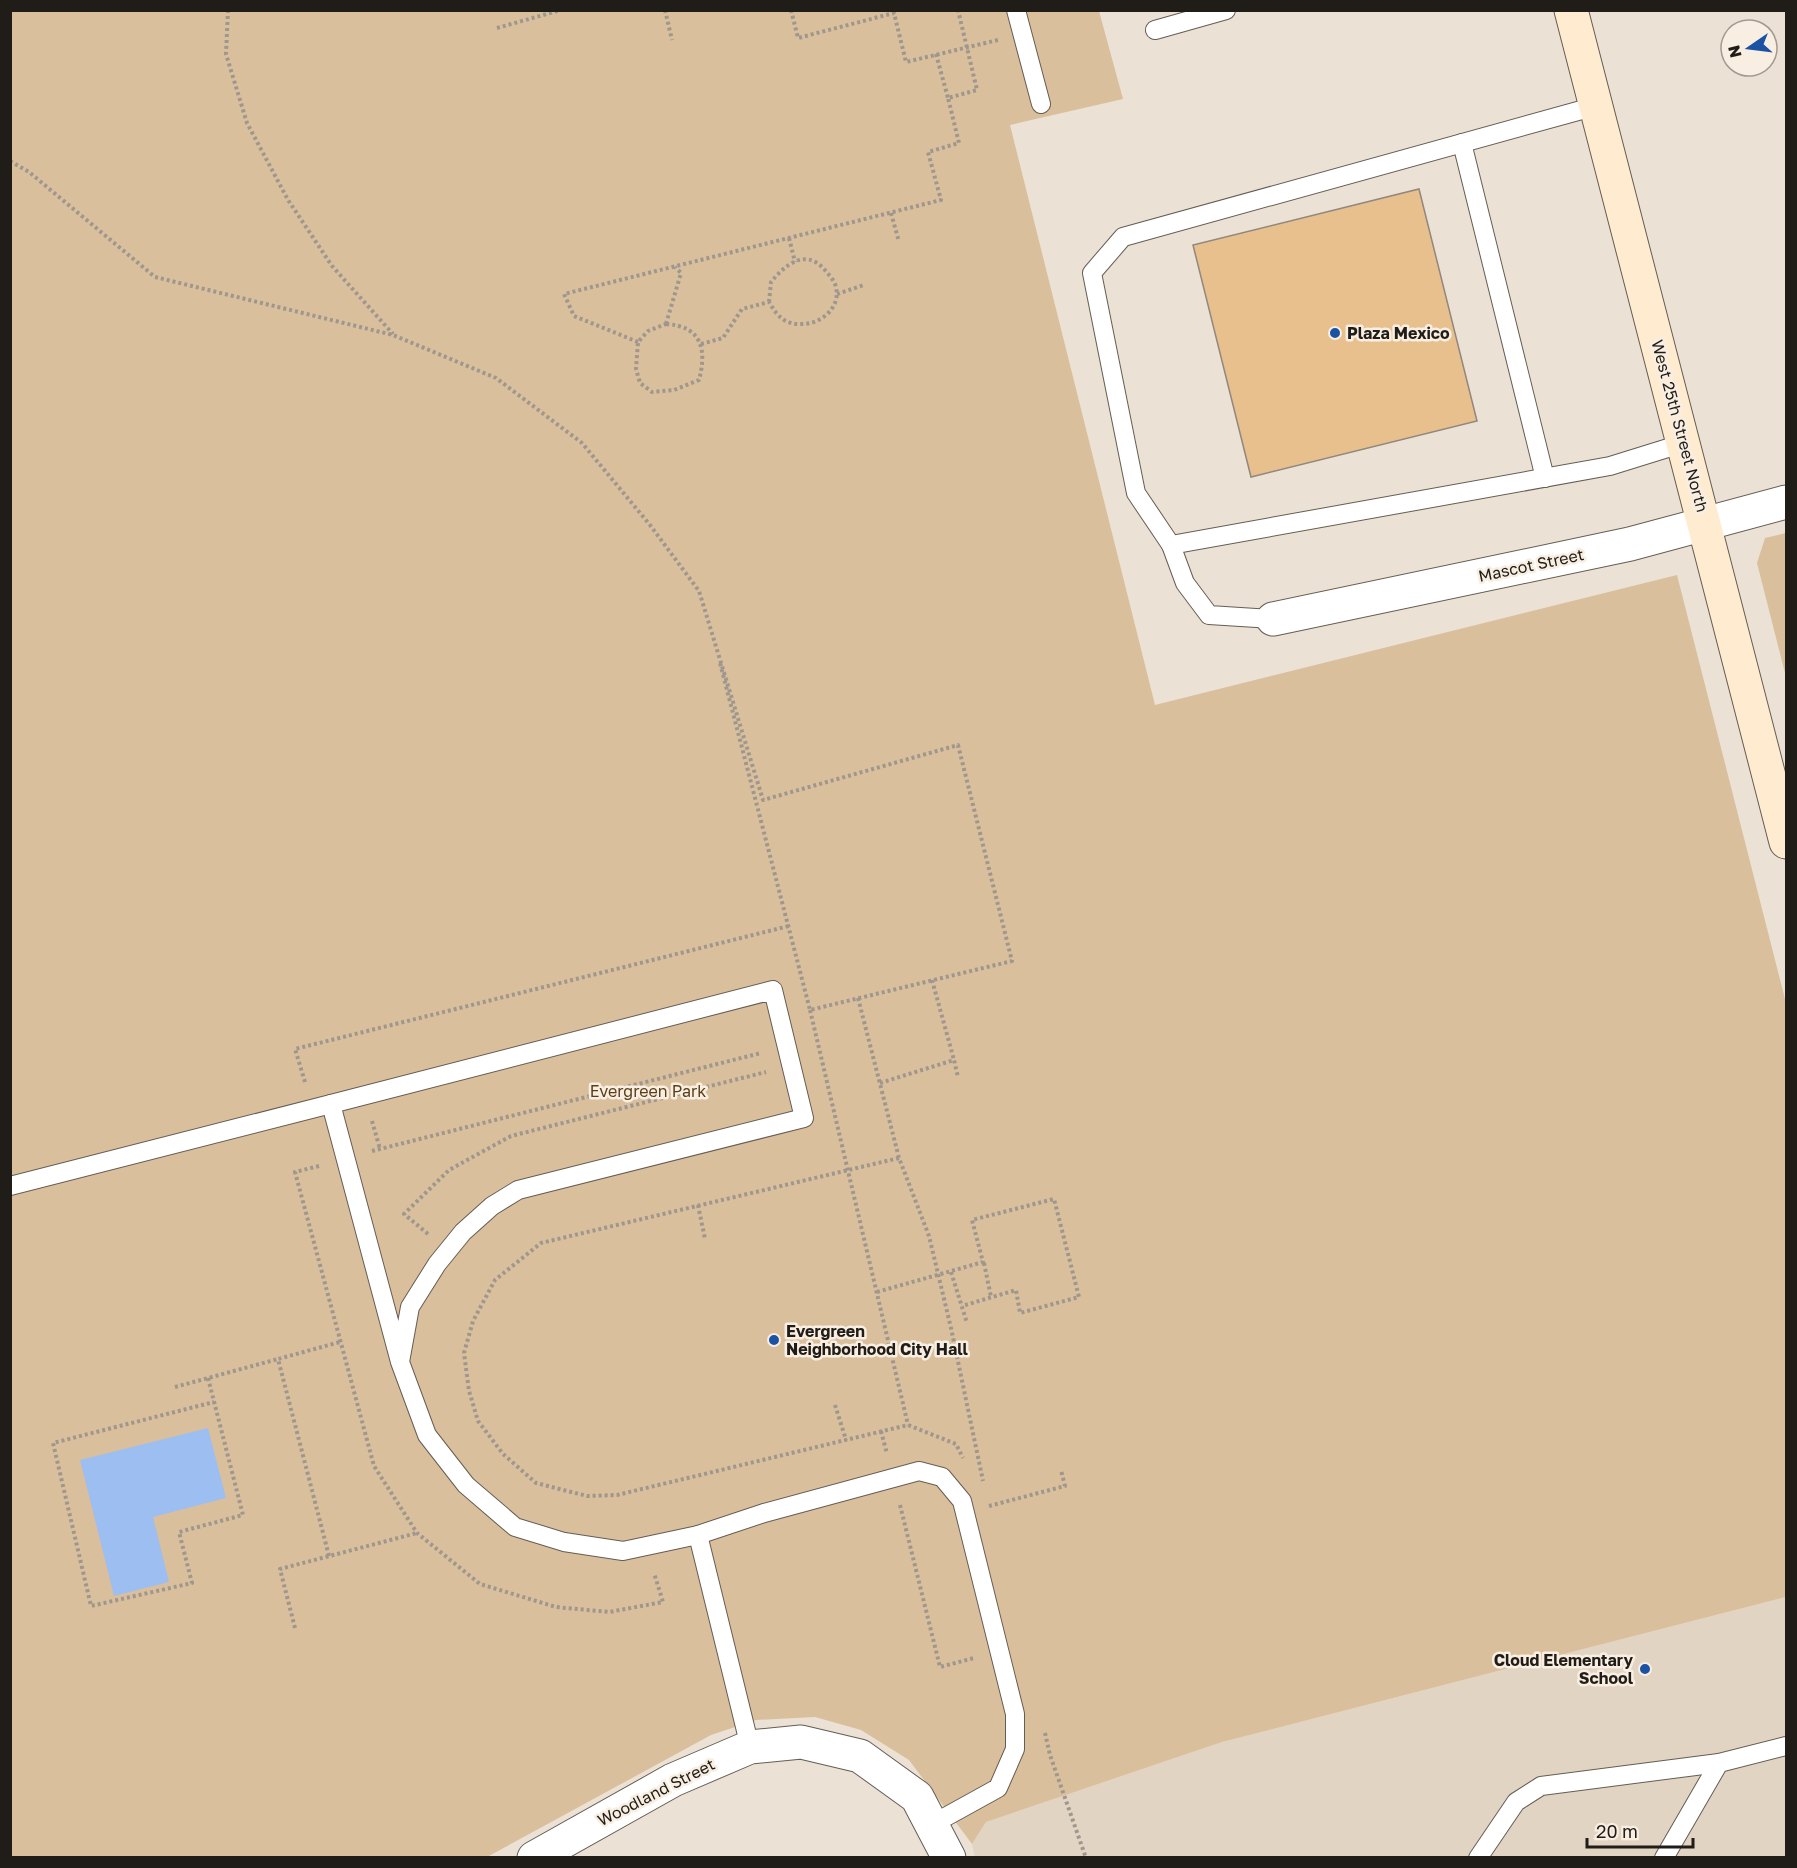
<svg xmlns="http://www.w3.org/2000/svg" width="1797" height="1868" viewBox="0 0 1797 1868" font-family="'Golos Text',sans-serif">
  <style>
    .built { fill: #e2d4c3 }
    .green { fill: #dabf9c }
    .water { fill: #9dbef0 }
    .building { fill: #e8c08d; stroke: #90877d; stroke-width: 1.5 }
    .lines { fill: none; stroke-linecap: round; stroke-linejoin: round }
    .service-casing { stroke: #655d53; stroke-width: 20 }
    .minor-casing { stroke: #655d53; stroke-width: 35 }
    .secondary-casing { stroke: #655d53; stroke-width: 35 }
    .path { stroke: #9f978e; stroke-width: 4; stroke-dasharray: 3 3; stroke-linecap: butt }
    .service { stroke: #fff; stroke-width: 18 }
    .minor { stroke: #fff; stroke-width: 33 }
    .secondary { stroke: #ffecd0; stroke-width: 33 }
    .poi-dot { fill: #1c52a3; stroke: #f8eee2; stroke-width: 2 }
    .labels { text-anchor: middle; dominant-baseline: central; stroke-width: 5; stroke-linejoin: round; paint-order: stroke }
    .poi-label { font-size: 16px; font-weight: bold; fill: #201c18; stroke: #f8eee2; text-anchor: start }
    .street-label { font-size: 16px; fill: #201c18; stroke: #f8eee2 }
    .park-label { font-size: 16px; fill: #593e17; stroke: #f8eee2 }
  </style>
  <rect width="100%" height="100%" fill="#ebe1d5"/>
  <polygon class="built" points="1786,1597 1786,1857 975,1858 972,1844 986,1822 1222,1742"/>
  <g class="green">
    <polygon points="11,11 1099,11 1123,99 1010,125 1155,705 1677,575 1786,1003 1786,1597 1222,1742 986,1822 972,1844 909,1760 861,1730 815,1717 756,1720 711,1735 487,1857 11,1857"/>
    <polygon points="1786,533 1786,677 1757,563 1765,538"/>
  </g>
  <polygon class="water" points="208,1428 226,1498 153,1517 169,1582 114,1596 80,1460"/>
  <polygon class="building" points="1419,189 1477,421 1251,477 1193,245"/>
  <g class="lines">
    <g class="service-casing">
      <g id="service">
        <polyline points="1016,10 1041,104"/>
        <polyline points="1155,30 1226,10"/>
        <polyline points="1596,106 1123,237 1092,273 1136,493 1171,545 1610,466 1684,443"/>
        <polyline points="1462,143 1545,478"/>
        <polyline points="1171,545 1185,583 1209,615 1273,619"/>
        <polyline points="10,1186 331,1104"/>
        <polyline points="400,1362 331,1104 773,990 804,1118 518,1190 492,1206 463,1232 437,1264 410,1307 400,1362 427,1435 466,1485 515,1527 564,1542 623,1551 698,1535 764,1513 919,1471 942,1477 962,1501 1015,1714 1015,1749 998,1788 931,1825"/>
        <polyline points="698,1535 750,1747"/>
        <polyline points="1478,1858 1516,1802 1541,1786 1719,1763"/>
        <polyline points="1664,1858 1719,1763 1786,1746"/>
      </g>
    </g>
    <g class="minor-casing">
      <g id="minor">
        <polyline points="1273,619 1630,544 1786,502"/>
        <polyline points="534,1858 673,1780 750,1747 801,1742 860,1756 917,1797 949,1858"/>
      </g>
    </g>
    <g class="secondary-casing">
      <polyline id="secondary" points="1571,10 1786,842"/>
    </g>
    <g class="path">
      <polyline points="228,10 226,54 247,123 288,200 332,266 393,334"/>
      <polyline points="665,10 672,40"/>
      <polyline points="791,10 798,38 894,13 906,62 998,40"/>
      <polyline points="497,28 561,10"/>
      <polyline points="936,54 948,98"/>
      <polyline points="10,161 29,172 155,277 393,335 496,378 582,443 650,525 699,591 763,800 958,745 1012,961 810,1010 720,663"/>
      <polyline points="891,213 899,242"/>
      <polyline points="789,238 795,262"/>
      <polyline points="837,294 864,285"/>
      <path d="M666,324C702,326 707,350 699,380L674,390L652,392L640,383L636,369L638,342L648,331Z"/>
      <polyline points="666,324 681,273 675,267"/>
      <polyline points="638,342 574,316 564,294 941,200 928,152 959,143 948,98 977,90 958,10"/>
      <path d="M701,344L723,338L742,309L769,302C777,316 785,325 802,324C822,324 843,306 835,284C833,279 828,274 824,269C805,248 785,265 771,282L769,302"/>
      <polyline points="932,980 954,1060"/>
      <polyline points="858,998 899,1158 929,1236 951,1328 983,1481"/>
      <polyline points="810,1010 908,1425"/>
      <polyline points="305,1082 295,1049 789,926"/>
      <polyline points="880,1083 954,1060 958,1077"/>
      <polyline points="372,1121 380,1149"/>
      <polyline points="372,1151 761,1053"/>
      <polyline points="899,1158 541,1243 495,1280 473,1321 464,1353 469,1391 478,1421 503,1454 536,1483 587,1496 617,1495 908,1425 956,1444 963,1458"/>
      <polyline points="319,1166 295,1172 374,1466 417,1533 480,1584 556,1607 609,1612 663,1602 654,1573"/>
      <polyline points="698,1205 705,1239"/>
      <polyline points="428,1234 404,1214 449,1170 511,1136 766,1072"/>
      <polyline points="984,1263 991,1297"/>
      <polyline points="951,1272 967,1323"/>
      <polyline points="877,1292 983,1262 972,1220 1054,1199 1079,1297 1020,1313 1016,1290 962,1306"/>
      <polyline points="208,1378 243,1515 179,1532 192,1583 91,1606 53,1443 214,1402"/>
      <polyline points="175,1387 278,1359"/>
      <polyline points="835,1405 846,1440"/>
      <polyline points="881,1431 887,1454"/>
      <polyline points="900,1505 940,1667 974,1658"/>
      <polyline points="989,1506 1065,1486 1061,1470"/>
      <polyline points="329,1556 278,1359 340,1342"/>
      <polyline points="295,1628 280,1569 417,1533"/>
      <polyline points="1045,1733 1050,1755 1086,1858"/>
    </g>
    <use href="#service" class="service"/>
    <use href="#minor" class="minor"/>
    <use href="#secondary" class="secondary"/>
  </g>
  <g class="poi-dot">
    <circle cx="1335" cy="333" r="6"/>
    <circle cx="774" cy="1340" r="6"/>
    <circle cx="1645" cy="1669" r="6"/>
  </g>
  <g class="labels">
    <g class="poi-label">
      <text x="1347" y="333">Plaza Mexico</text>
      <text x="786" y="1331">Evergreen<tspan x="786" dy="18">Neighborhood City Hall</tspan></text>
      <text x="1633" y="1660" text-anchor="end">Cloud Elementary<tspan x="1633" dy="18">School</tspan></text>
    </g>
    <g class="street-label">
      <text transform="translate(1680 426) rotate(75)">West 25th Street North</text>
      <text transform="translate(1531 565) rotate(-12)">Mascot Street</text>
      <text transform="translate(656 1792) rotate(-27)">Woodland Street</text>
    </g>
    <g class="park-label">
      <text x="648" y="1091">Evergreen Park</text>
    </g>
  </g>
  <rect width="1797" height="1868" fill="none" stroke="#201c18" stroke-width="24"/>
  <g transform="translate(1749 48) rotate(256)"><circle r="28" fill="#f8eee2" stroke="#a29a91" stroke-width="1.5"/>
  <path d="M0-4.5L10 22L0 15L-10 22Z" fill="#1c52a3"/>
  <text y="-9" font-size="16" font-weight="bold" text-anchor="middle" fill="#201c18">N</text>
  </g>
  <path d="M1587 1838v9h106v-9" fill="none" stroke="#201c18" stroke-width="3"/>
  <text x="1596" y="1838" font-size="18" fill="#201c18" stroke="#f8eee2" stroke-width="4.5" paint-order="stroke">20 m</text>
</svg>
